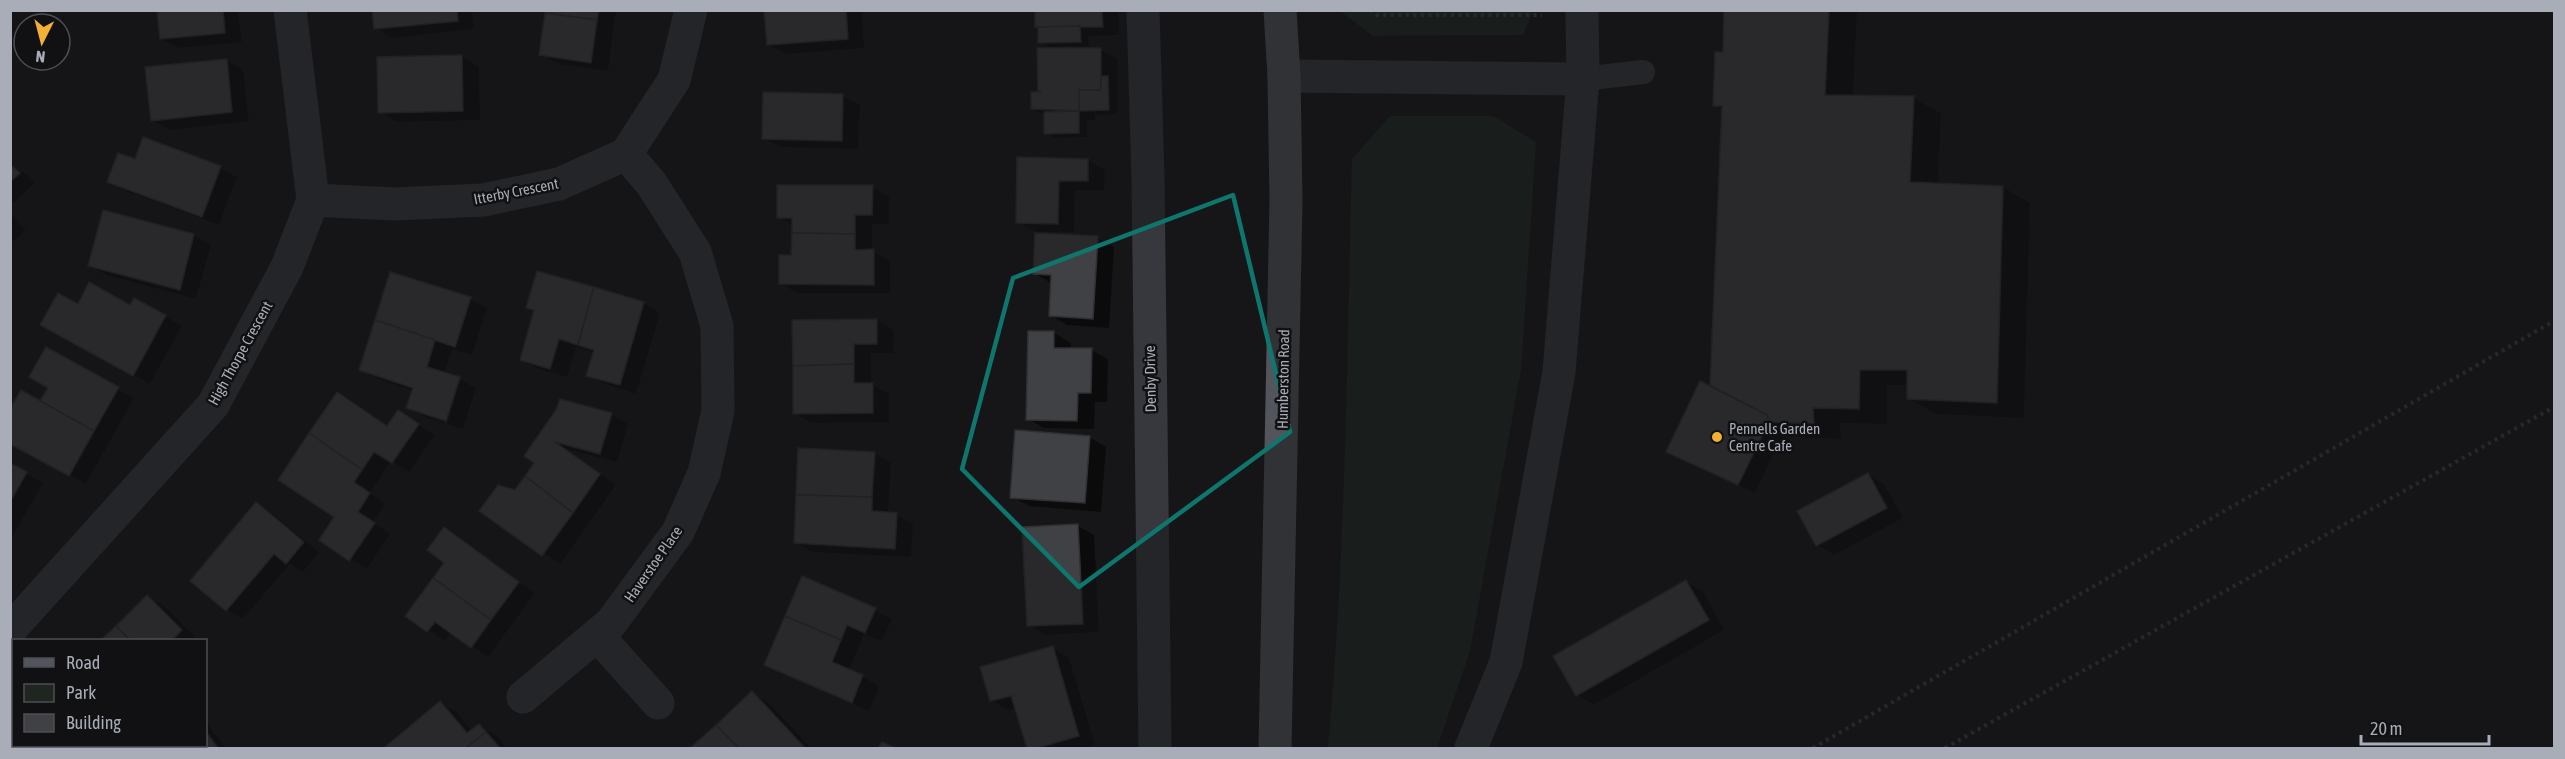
<svg xmlns="http://www.w3.org/2000/svg" width="2565" height="759" viewBox="0 0 2565 759" font-family="'Asap Condensed',sans-serif">
  <style>
    .green { fill: #1e261f }
    .shadow { fill: #0007 }
    .building { fill: #404145; stroke: #303034; stroke-width: 1.5 }
    .lines { fill: none; stroke-linecap: round; stroke-linejoin: round }
    .path { stroke: #3d3f44; stroke-width: 4; stroke-dasharray: 3 4.5; stroke-linecap: butt }
    .lane { stroke: #37383d; stroke-width: 24 }
    .street { stroke: #37383d; stroke-width: 33 }
    .primary { stroke: #53555c; stroke-width: 33 }
    .marked { fill: none; stroke: #0f766e; stroke-width: 4.5; stroke-linejoin: round }
    .poi-dot { fill: #f2b134; stroke: #111113; stroke-width: 2 }
    .labels { text-anchor: middle; dominant-baseline: central; stroke-width: 5; stroke-linejoin: round; paint-order: stroke }
    .street-label { font-size: 15px; fill: #a8adb8; stroke: #111113 }
    .poi-label { font-size: 15px; fill: #a8adb8; stroke: #111113; text-anchor: start }
  </style>
  <rect width="100%" height="100%" fill="#161618"/>
  <g class="green">
    <polygon points="1340,11 1339,11 1533,11 1523,35 1373,36"/>
    <path d="M1390,116H1493L1536,142L1521,370L1470,651L1437,748H1328C1346,553 1347,355 1352,159Z"/>
  </g>
  <g class="shadow">
    <polygon points="158,10 238,10 242,42 178,48 161,39"/>
    <polygon points="374,10 472,10 474,29 392,38 376,28"/>
    <polygon points="547,10 616,10 608,71 558,64 541,54"/>
    <polygon points="766,10 862,10 864,48 785,54 768,44"/>
    <polygon points="1037,10 1119,10 1119,35 1088,36 1089,46 1048,47 1040,42"/>
    <polygon points="1725,10 1857,10 1853,97 1913,98 1941,113 1938,185 2003,187 2030,203 2024,418 1936,414 1908,398 1909,385 1887,385 1887,424 1840,423 1841,439 1798,437 1785,430 1755,493 1668,451 1740,401 1723,110 1715,105 1724,53"/>
    <polygon points="1100,49 1117,59 1117,114 1095,115 1095,120 1087,120 1087,137 1054,138 1046,133 1046,116 1032,109 1045,93"/>
    <polygon points="462,57 479,67 480,120 396,122 380,112"/>
    <polygon points="227,60 243,70 249,121 169,130 152,120"/>
    <polygon points="843,96 860,105 858,149 780,147 763,138"/>
    <polygon points="1019,158 1088,160 1105,170 1104,190 1075,190 1074,232 1039,232 1039,234 1098,238 1114,247 1109,328 1067,325 1050,315 1051,283 1034,273 1036,232 1018,222"/>
    <polygon points="136,161 220,168 237,177 219,225 126,191 109,181"/>
    <polygon points="11,165 27,175 35,183 10,206"/>
    <polygon points="872,187 889,197 889,224 872,224 872,251 890,261 890,293 797,293 780,283 793,257 793,225 779,217"/>
    <polygon points="104,212 194,235 211,245 196,299 106,275 90,266"/>
    <polygon points="10,214 26,230 10,244"/>
    <polygon points="470,299 487,308 472,355 452,349 444,374 459,379 476,388 463,429 447,424 460,380 457,380 444,423 425,417 408,408 414,391 378,379 361,370"/>
    <polygon points="644,303 660,313 636,394 605,384 588,375 595,353 576,347 567,377 538,369 521,359 536,311 528,307"/>
    <polygon points="78,306 130,307 165,316 182,326 150,384 59,334"/>
    <polygon points="877,320 893,330 894,353 871,353 871,384 889,394 889,422 811,423 794,413 793,321"/>
    <polygon points="1054,333 1071,343 1070,350 1091,350 1108,359 1107,402 1095,402 1094,429 1044,428 1028,419"/>
    <polygon points="47,350 134,398 86,484 10,442 50,387"/>
    <polygon points="399,412 435,435 409,472 391,461 370,493 386,504 373,522 390,534 367,569 321,540 336,517 281,479 388,427"/>
    <polygon points="611,414 628,424 617,462 566,449 616,485 560,564 481,511 516,492 537,463 526,455"/>
    <polygon points="1089,437 1106,447 1101,512 1029,506 1012,497"/>
    <polygon points="875,453 891,463 888,514 896,514 913,524 911,557 812,552 795,542"/>
    <polygon points="10,465 43,483 10,541"/>
    <polygon points="1868,475 1884,484 1903,518 1834,555 1817,545 1799,511"/>
    <polygon points="256,504 273,514 319,552 303,572 290,564 243,619 227,610"/>
    <polygon points="1078,526 1094,535 1099,632 1045,635 1029,625"/>
    <polygon points="444,529 535,593 488,657 451,632 445,641 407,616 446,563"/>
    <polygon points="1686,582 1703,591 1724,630 1594,705 1577,695"/>
    <polygon points="147,597 164,606 198,640 103,640"/>
    <polygon points="875,610 892,619 882,641 864,634 849,669 879,686 869,711 782,674 766,664"/>
    <polygon points="1053,648 1069,658 1095,745 1084,748 1028,748 1016,708 1008,710 991,700"/>
    <polygon points="753,693 769,703 811,748 692,748"/>
    <polygon points="440,703 457,712 472,731 479,726 496,735 507,748 386,748"/>
    <polygon points="206,722 226,748 148,748 146,746 206,746"/>
  </g>
  <g class="building">
    <polygon points="157,10 223,10 225,33 160,39"/>
    <polygon points="372,10 457,10 458,21 374,29"/>
    <polygon points="546,10 599,10 597,20 545,13"/>
    <polygon points="764,10 846,10 848,39 767,45"/>
    <polygon points="1035,10 1102,10 1103,27 1035,27"/>
    <polygon points="1724,10 1829,10 1825,95 1914,96 1910,182 2003,186 1997,403 1907,399 1907,370 1860,370 1859,409 1813,408 1814,424 1769,422 1767,415 1710,385 1722,106 1713,106 1715,52 1723,52"/>
    <polygon points="545,13 597,20 591,63 539,55"/>
    <polygon points="1080,26 1081,42 1038,43 1038,27"/>
    <polygon points="1037,48 1101,48 1101,90 1079,90 1079,111 1031,109 1031,92 1041,92 1038,91"/>
    <polygon points="462,55 463,111 378,113 377,57"/>
    <polygon points="227,59 232,112 151,121 145,67"/>
    <polygon points="1101,76 1108,76 1109,110 1079,111 1079,90 1101,90"/>
    <polygon points="763,92 843,94 842,141 762,139"/>
    <polygon points="1079,111 1079,133 1044,134 1044,112"/>
    <polygon points="143,137 221,166 202,217 107,182 118,153 135,159"/>
    <polygon points="1017,157 1088,159 1088,181 1059,181 1058,224 1016,223"/>
    <polygon points="10,164 20,173 10,182"/>
    <polygon points="777,185 873,185 872,215 855,215 855,234 792,233 792,218 777,218"/>
    <polygon points="103,210 194,234 180,290 88,266"/>
    <polygon points="792,233 855,234 855,250 874,249 874,285 779,284 779,255 791,255"/>
    <polygon points="1035,233 1098,236 1093,319 1049,316 1051,275 1033,274"/>
    <polygon points="537,271 594,287 578,345 559,339 550,369 520,360 534,310 526,308"/>
    <polygon points="390,272 471,297 455,347 375,320"/>
    <polygon points="89,282 130,305 134,298 166,315 133,376 40,325 58,293 78,304"/>
    <polygon points="594,287 644,302 620,385 586,376 594,350 578,345"/>
    <polygon points="877,319 877,344 854,344 854,364 793,366 792,320"/>
    <polygon points="375,320 435,340 427,367 460,377 446,421 406,408 413,388 359,370"/>
    <polygon points="1028,331 1054,331 1054,348 1092,348 1091,393 1078,393 1077,421 1026,420"/>
    <polygon points="46,347 119,387 94,431 40,401 48,388 29,377"/>
    <polygon points="854,364 854,383 873,383 873,413 793,414 793,366"/>
    <polygon points="1700,381 1767,415 1769,422 1738,485 1666,452"/>
    <polygon points="21,390 94,431 69,476 10,444 10,409"/>
    <polygon points="337,392 387,426 398,410 419,424 392,463 374,452 362,470 309,433"/>
    <polygon points="560,399 612,413 600,454 555,442 600,474 573,513 525,476 534,463 524,456 556,410"/>
    <polygon points="1015,430 1090,436 1085,503 1010,498"/>
    <polygon points="309,433 362,470 354,482 370,493 358,512 375,523 349,561 319,540 334,517 278,480"/>
    <polygon points="798,448 875,452 872,497 796,495"/>
    <polygon points="10,463 27,472 10,502"/>
    <polygon points="1868,473 1887,508 1816,546 1797,511"/>
    <polygon points="525,476 573,513 542,556 479,511 498,485 515,490"/>
    <polygon points="796,495 872,497 872,511 897,513 895,549 794,543"/>
    <polygon points="256,502 304,542 286,564 274,554 226,611 190,581"/>
    <polygon points="1078,524 1083,624 1027,626 1022,527"/>
    <polygon points="444,527 519,582 491,620 433,578 444,563 427,550"/>
    <polygon points="802,576 876,608 865,633 847,625 841,640 785,616"/>
    <polygon points="433,578 491,620 471,648 435,622 427,632 405,616"/>
    <polygon points="1686,580 1709,620 1576,696 1553,656"/>
    <polygon points="147,595 182,630 172,640 130,640 116,626"/>
    <polygon points="785,616 841,640 832,662 863,675 852,703 764,665"/>
    <polygon points="116,626 130,640 101,640"/>
    <polygon points="1053,646 1079,736 1037,748 1027,748 1011,696 990,701 980,667"/>
    <polygon points="752,691 805,748 739,748 716,725"/>
    <polygon points="440,701 467,733 479,724 486,732 466,748 384,748"/>
    <polygon points="716,725 739,748 690,748"/>
    <polygon points="206,732 218,748 173,748 177,746 206,746"/>
    <polygon points="486,732 500,748 466,748"/>
    <polygon points="882,742 895,748 878,748"/>
    <polygon points="144,746 177,746 173,748 146,748"/>
  </g>
  <g class="lines">
    <g class="path">
      <polyline points="1370,10 1377,15 1542,15"/>
      <polyline points="1813,748 2554,321"/>
      <polyline points="1945,748 2554,407"/>
    </g>
    <polyline class="lane" points="1583,79 1643,72"/>
    <g class="street">
      <polyline points="1143,10 1148,178 1155,748"/>
      <polyline points="1284,76 1583,79"/>
      <polyline points="313,200 394,204 483,200 559,184 626,154 674,80 691,10"/>
      <polyline points="10,630 213,405 287,267 313,200 290,10"/>
      <polyline points="597,635 658,703"/>
      <polyline points="523,697 611,623 678,532 704,473 718,411 717,326 695,252 651,183 626,154"/>
      <polyline points="10,720 14,723"/>
      <polyline points="36,746 39,748"/>
      <polyline points="1471,748 1506,662 1559,372 1583,79 1582,10"/>
    </g>
    <polyline class="primary" points="1275,748 1286,200 1284,76 1280,10"/>
  </g>
  <path d="M0 0H2565V759H0ZM1233,195L1290,432L1079,587L962,469L1013,278Z" fill="#161618" fill-opacity=".55" fill-rule="evenodd"/>
  <path class="marked" d="M1233,195L1290,432L1079,587L962,469L1013,278Z"/>
  <circle class="poi-dot" cx="1717" cy="437" r="6"/>
  <g class="labels">
    <g class="street-label">
      <text transform="translate(516 191) rotate(-11)">Itterby Crescent</text>
      <text transform="translate(240 353) rotate(-61)">High Thorpe Crescent</text>
      <text transform="translate(1150 379) rotate(-91)">Denby Drive</text>
      <text transform="translate(1283 379) rotate(-89)">Humberston Road</text>
      <text transform="translate(653 564) rotate(-55)">Haverstoe Place</text>
    </g>
    <g class="poi-label">
      <text x="1729" y="428">Pennells Garden<tspan x="1729" dy="17">Centre Cafe</tspan></text>
    </g>
  </g>
  <rect width="2565" height="759" fill="none" stroke="#a8adb8" stroke-width="24"/>
  <rect x="12" y="639" width="195" height="108" fill="#111113" stroke="#4d4f55" stroke-width="1.5"/>
  <rect x="24" y="658" width="30" height="9" fill="#53555c" stroke="#4d4f55" stroke-width="1.5"/>
  <text x="66" y="669" font-size="18" fill="#a8adb8">Road</text>
  <rect x="24" y="684" width="30" height="18" fill="#1e261f" stroke="#4d4f55" stroke-width="1.5"/>
  <text x="66" y="699" font-size="18" fill="#a8adb8">Park</text>
  <rect x="24" y="714" width="30" height="18" fill="#404145" stroke="#4d4f55" stroke-width="1.5"/>
  <text x="66" y="729" font-size="18" fill="#a8adb8">Building</text>
  <g transform="translate(42 42) rotate(186)"><circle r="28" fill="#111113" stroke="#4d4f55" stroke-width="1.5"/>
  <path d="M0-4.5L10 22L0 15L-10 22Z" fill="#f2b134"/>
  <text y="-9" font-size="16" font-weight="bold" text-anchor="middle" fill="#a8adb8">N</text>
  </g>
  <path d="M2361 735v9h128v-9" fill="none" stroke="#a8adb8" stroke-width="3"/>
  <text x="2370" y="735" font-size="18" fill="#a8adb8" stroke="#111113" stroke-width="4.5" paint-order="stroke">20 m</text>
</svg>
